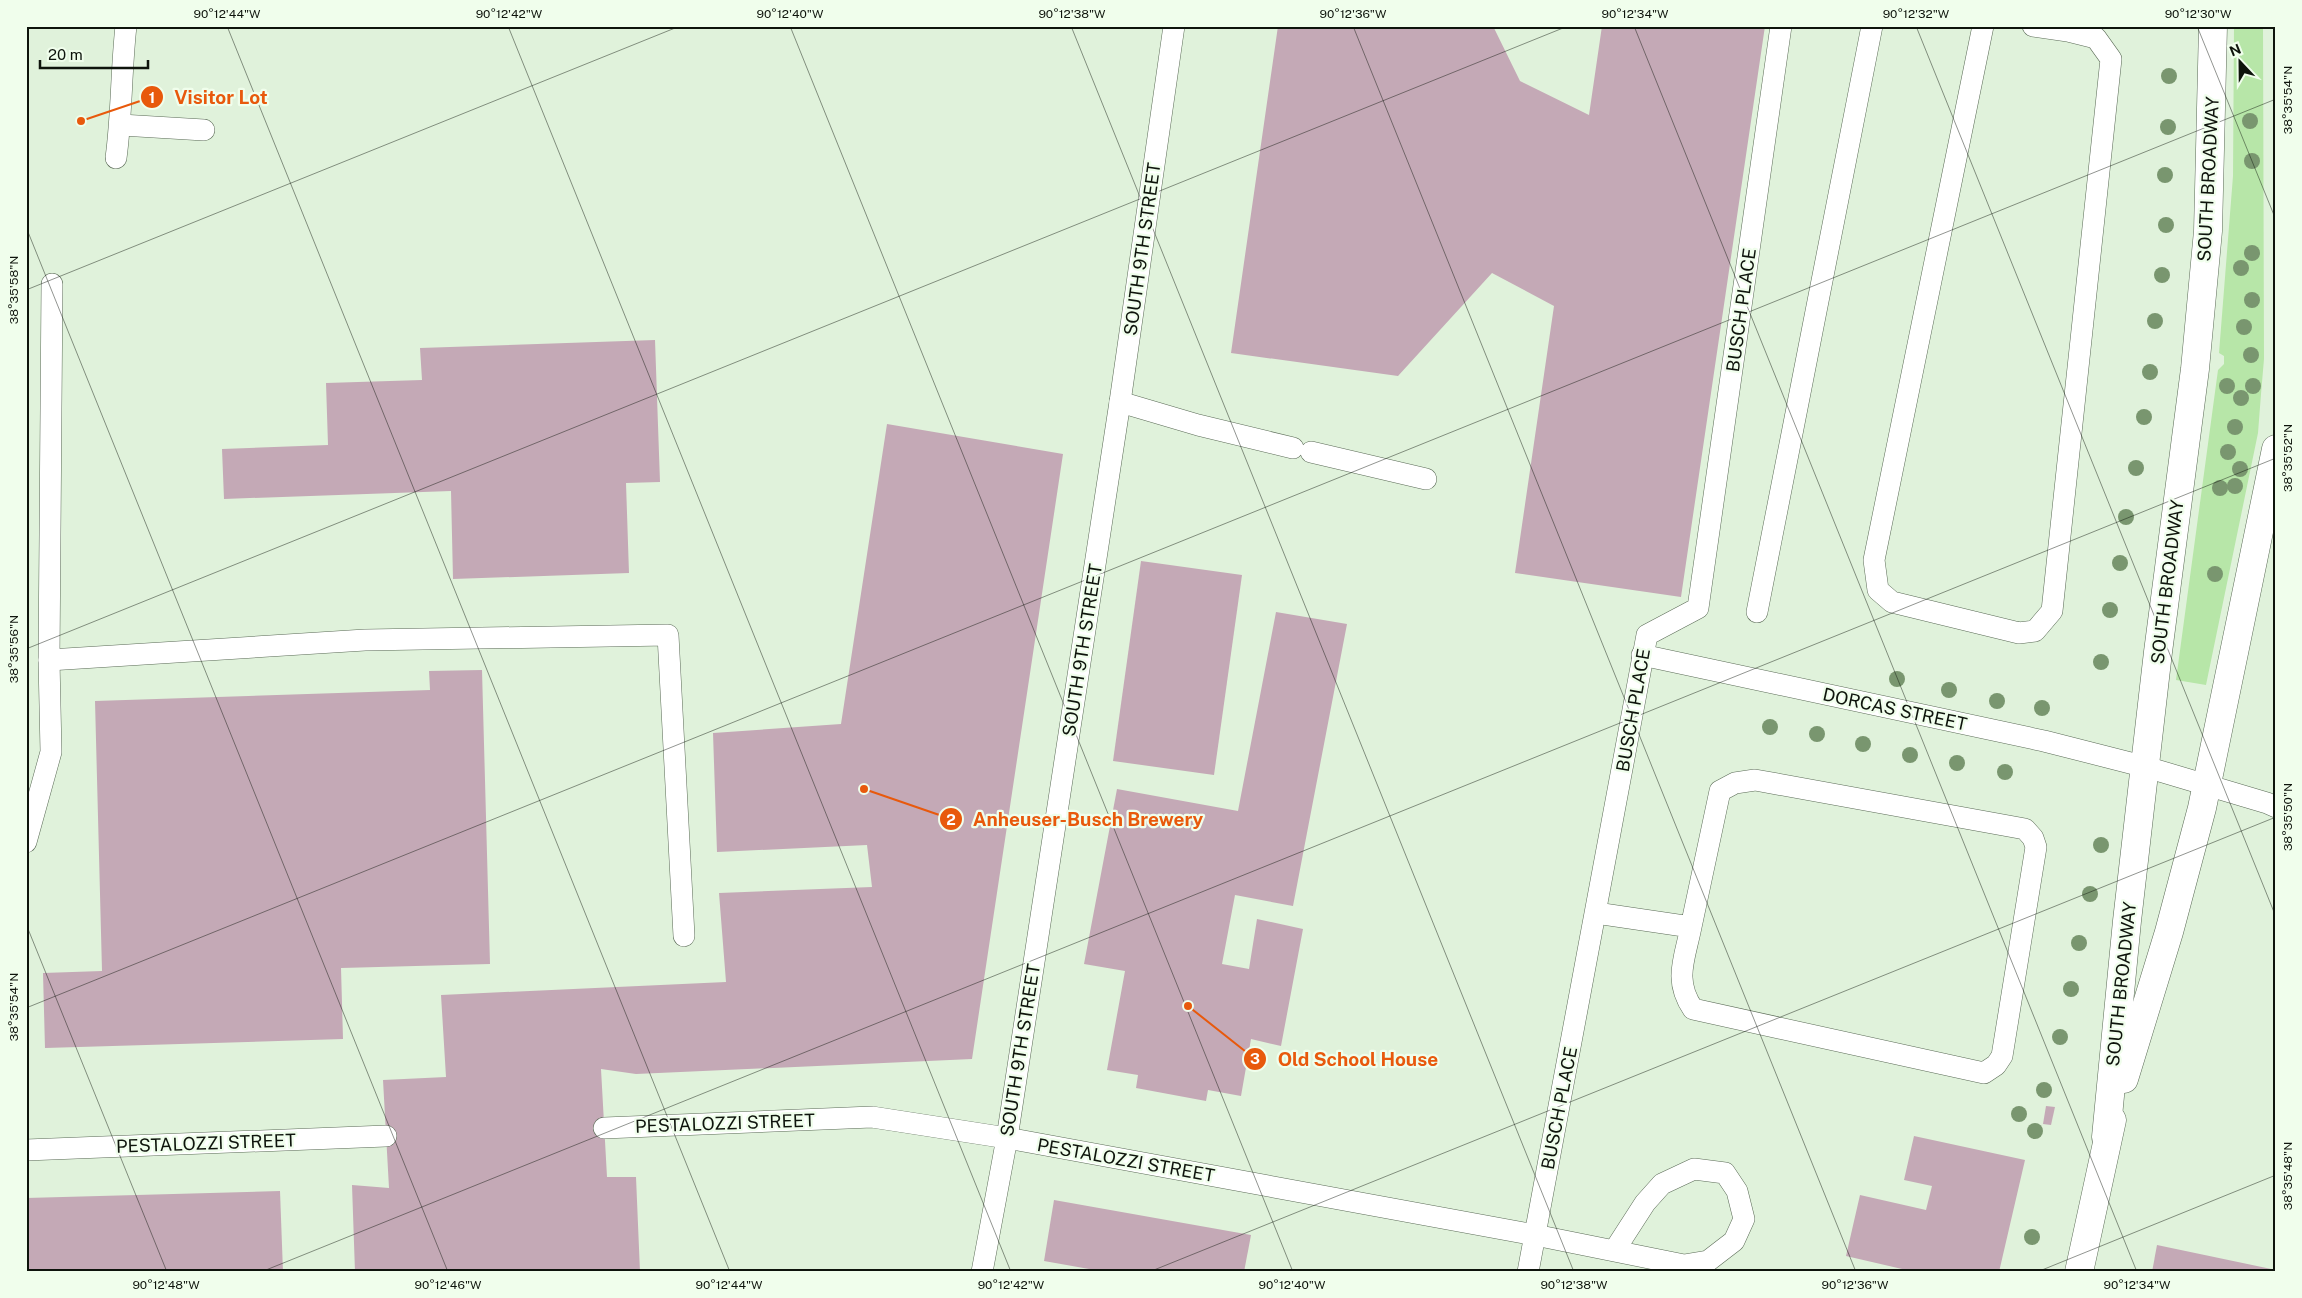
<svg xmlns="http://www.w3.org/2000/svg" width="2302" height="1298" viewBox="0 0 2302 1298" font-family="'Public Sans',sans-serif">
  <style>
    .green { fill: #b7e6a8 }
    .building { fill: #c4a9b6 }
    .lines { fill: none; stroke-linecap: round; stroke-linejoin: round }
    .service-casing { stroke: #5b6b57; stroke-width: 22 }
    .primary-casing { stroke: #5b6b57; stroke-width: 29 }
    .service { stroke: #fff; stroke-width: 21 }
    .primary { stroke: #fff; stroke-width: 28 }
    .tree { fill: #79966f }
    .ticks { fill: none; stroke: #0e140c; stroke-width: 1; stroke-opacity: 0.45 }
    .labels { text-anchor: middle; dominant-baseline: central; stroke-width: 4.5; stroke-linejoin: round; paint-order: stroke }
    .street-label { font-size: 18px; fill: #0e140c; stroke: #f0feec }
    .leader { fill: none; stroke: #e8590c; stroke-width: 2 }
    .callout-dot { fill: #e8590c; stroke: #f0feec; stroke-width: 2 }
    .mark-label { font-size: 15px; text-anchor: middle; font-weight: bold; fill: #fff }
    .callout-label { font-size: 19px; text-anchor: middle; font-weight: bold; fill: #e8590c; stroke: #f0feec; stroke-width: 4.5; stroke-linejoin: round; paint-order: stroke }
    .neatline { fill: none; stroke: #0e140c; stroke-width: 2 }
    .ticks-label { font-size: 12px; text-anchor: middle; fill: #0e140c }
  </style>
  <rect width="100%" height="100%" fill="#e0f2db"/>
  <polygon class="green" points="2234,26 2263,26 2264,359 2261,394 2258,433 2206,685 2176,680 2218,370 2224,364 2224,356 2219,353 2233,176"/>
  <g class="building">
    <polygon points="1278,26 1493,26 1520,81 1589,115 1602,26 1765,26 1681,597 1515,573 1554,306 1492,273 1398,376 1231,353"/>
    <polygon points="655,340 660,482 626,483 629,573 453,579 451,491 224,499 222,449 328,445 326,383 422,380 420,348"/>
    <polygon points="887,424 1063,454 972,1059 636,1074 601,1069 607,1177 636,1177 640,1272 355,1272 352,1185 389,1188 383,1080 446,1077 441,995 726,982 719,893 872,887 867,845 717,852 713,733 841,724"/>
    <polygon points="1141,561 1242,575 1214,775 1113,761"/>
    <polygon points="1276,612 1347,624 1293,906 1235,895 1222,964 1249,969 1257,919 1303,929 1281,1046 1251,1039 1241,1096 1208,1090 1206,1101 1136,1088 1138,1075 1107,1070 1125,971 1084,964 1117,789 1238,811"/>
    <polygon points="482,670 490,964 341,968 343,1039 45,1048 43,973 102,971 95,701 430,690 429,671"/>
    <polygon points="2046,1106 2055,1107 2051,1125 2043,1124"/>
    <polygon points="1914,1136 2025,1160 1999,1272 1915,1272 1846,1256 1860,1195 1926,1210 1932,1186 1904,1180"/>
    <polygon points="280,1191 283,1272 26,1272 26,1198"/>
    <polygon points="1054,1200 1251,1235 1244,1272 1106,1272 1044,1261"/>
    <polygon points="2157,1245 2276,1270 2276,1272 2152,1272"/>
  </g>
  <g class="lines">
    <g class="service-casing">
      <g id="service">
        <polyline points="1983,26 1874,560 1878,590 1892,602 2019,633 2035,631 2052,611 2111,59 2096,38 2068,31 2033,26"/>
        <polyline points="121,125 204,130"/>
        <path d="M116,158C122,114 121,70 126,26"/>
        <polyline points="1120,402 1198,425 1293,448"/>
        <polyline points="1311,452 1426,479"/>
        <polyline points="1757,612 1872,26"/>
        <polyline points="1642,655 2044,741 2146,767 2267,803 2276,807"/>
        <polyline points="49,660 365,640 668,635 684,936"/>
        <polyline points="26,842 51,752 49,660 52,284"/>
        <path d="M1596,913L1691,927C1685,958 1673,980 1693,1009L1984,1073L1996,1065L2002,1056L2036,847L2033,838L2025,829L1755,780L1735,783L1720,791L1691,927"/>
        <polyline points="604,1128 872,1117 1007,1138 1535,1235 1684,1265 1708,1261 1734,1241 1744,1219 1737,1191 1725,1173 1694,1169 1662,1184 1645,1203 1614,1251"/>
        <polyline points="26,1150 386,1136"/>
        <polyline points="982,1272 1007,1138 1120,402 1174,26"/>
        <polyline points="1528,1272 1647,635 1698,608 1781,26"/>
      </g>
    </g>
    <g class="primary-casing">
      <g id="primary">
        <polyline points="2124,1079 2169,932 2202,808 2276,449"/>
        <polyline points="2106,1137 2127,921 2158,652 2195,369 2208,231 2213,26"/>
        <polyline points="2079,1272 2112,1120"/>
      </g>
    </g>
    <use href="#service" class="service"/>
    <use href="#primary" class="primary"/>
  </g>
  <g class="tree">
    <circle cx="2169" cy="76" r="8"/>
    <circle cx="2250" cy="121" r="8"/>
    <circle cx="2168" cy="127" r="8"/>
    <circle cx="2252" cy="161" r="8"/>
    <circle cx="2165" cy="175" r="8"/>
    <circle cx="2166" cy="225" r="8"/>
    <circle cx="2252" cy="253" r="8"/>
    <circle cx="2241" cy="268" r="8"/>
    <circle cx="2162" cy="275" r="8"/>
    <circle cx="2252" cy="300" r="8"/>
    <circle cx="2155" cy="321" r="8"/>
    <circle cx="2244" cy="327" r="8"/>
    <circle cx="2251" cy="355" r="8"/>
    <circle cx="2150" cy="372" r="8"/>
    <circle cx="2227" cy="386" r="8"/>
    <circle cx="2253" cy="386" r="8"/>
    <circle cx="2241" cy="398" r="8"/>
    <circle cx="2144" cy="417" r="8"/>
    <circle cx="2235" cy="427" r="8"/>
    <circle cx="2228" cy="452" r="8"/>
    <circle cx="2136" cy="468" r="8"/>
    <circle cx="2240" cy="469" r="8"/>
    <circle cx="2235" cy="486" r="8"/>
    <circle cx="2220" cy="488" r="8"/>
    <circle cx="2126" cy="517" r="8"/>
    <circle cx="2120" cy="563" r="8"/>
    <circle cx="2215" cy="574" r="8"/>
    <circle cx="2110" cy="610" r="8"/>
    <circle cx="2101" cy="662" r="8"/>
    <circle cx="1897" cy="679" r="8"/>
    <circle cx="1949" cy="690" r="8"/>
    <circle cx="1997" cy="701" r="8"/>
    <circle cx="2042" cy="708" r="8"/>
    <circle cx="1770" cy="727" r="8"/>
    <circle cx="1817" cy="734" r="8"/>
    <circle cx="1863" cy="744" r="8"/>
    <circle cx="1910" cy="755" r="8"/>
    <circle cx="1957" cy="763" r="8"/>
    <circle cx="2005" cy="772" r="8"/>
    <circle cx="2101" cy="845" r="8"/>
    <circle cx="2090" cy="894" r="8"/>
    <circle cx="2079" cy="943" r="8"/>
    <circle cx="2071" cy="989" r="8"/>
    <circle cx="2060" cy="1037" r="8"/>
    <circle cx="2044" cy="1090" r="8"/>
    <circle cx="2019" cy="1114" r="8"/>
    <circle cx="2035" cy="1131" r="8"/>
    <circle cx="2032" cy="1237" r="8"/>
  </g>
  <path class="ticks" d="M227,26L730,1272M508,26L1011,1272M790,26L1293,1272M1071,26L1574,1272M1353,26L1856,1272M1634,26L2137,1272M1916,26L2276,917M2197,26L2276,220M26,227L448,1272M26,290L680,26M26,649L1568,26M26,924L167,1272M26,1008L2276,99M261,1272L2276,458M1149,1272L2276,817M2037,1272L2276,1175"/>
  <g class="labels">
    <g class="street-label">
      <text transform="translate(2208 179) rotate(-87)">SOUTH BROADWAY</text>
      <text transform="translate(1142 249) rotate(-82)">SOUTH 9TH STREET</text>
      <text transform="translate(1741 310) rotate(-82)">BUSCH PLACE</text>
      <text transform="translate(2167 582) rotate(-83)">SOUTH BROADWAY</text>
      <text transform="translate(1082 650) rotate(-81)">SOUTH 9TH STREET</text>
      <text transform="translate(1895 709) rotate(12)">DORCAS STREET</text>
      <text transform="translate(1633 710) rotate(-80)">BUSCH PLACE</text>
      <text transform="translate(2121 984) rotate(-84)">SOUTH BROADWAY</text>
      <text transform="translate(1020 1050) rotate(-81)">SOUTH 9TH STREET</text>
      <text transform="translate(1559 1108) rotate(-79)">BUSCH PLACE</text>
      <text transform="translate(725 1123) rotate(-2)">PESTALOZZI STREET</text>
      <text transform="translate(206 1143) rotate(-2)">PESTALOZZI STREET</text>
      <text transform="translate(1126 1160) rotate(10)">PESTALOZZI STREET</text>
    </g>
  </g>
  <path class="leader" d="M81 121L152 97M864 789L951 819M1188 1006L1255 1059"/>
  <g class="callout-dot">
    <circle cx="81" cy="121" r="5"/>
    <circle cx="864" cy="789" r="5"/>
    <circle cx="1188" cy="1006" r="5"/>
    <circle cx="152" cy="97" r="12"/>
    <circle cx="951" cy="819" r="12"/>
    <circle cx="1255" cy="1059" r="12"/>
  </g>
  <g class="mark-label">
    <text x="152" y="103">1</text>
    <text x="951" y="825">2</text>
    <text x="1255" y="1064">3</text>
  </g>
  <g class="callout-label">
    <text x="221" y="104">Visitor Lot</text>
    <text x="1088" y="826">Anheuser-Busch Brewery</text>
    <text x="1358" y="1066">Old School House</text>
  </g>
  <rect width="2302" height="1298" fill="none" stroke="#f0feec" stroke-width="55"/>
  <g transform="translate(2240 62) rotate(338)" stroke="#f0feec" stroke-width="4" paint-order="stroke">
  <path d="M0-4L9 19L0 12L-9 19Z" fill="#0e140c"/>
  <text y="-8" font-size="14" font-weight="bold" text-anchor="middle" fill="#0e140c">N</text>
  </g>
  <path d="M40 60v8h108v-8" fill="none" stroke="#0e140c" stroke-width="2.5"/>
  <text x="48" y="60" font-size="15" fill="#0e140c" stroke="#f0feec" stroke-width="4" paint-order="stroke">20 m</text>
  <rect x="28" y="28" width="2246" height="1242" class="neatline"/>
  <g class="ticks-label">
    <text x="227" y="18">90°12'44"W</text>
    <text x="509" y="18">90°12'42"W</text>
    <text x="790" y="18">90°12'40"W</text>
    <text x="1072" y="18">90°12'38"W</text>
    <text x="1353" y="18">90°12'36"W</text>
    <text x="1635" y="18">90°12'34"W</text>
    <text x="1916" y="18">90°12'32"W</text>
    <text x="2198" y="18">90°12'30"W</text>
    <text transform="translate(2288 100) rotate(-90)" y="4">38°35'54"N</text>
    <text transform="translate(14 290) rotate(-90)" y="4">38°35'58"N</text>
    <text transform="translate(2288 458) rotate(-90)" y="4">38°35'52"N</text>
    <text transform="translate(14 649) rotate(-90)" y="4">38°35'56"N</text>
    <text transform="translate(2288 817) rotate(-90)" y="4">38°35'50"N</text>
    <text transform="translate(14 1007) rotate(-90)" y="4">38°35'54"N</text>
    <text transform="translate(2288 1176) rotate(-90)" y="4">38°35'48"N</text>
    <text x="166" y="1289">90°12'48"W</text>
    <text x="448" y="1289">90°12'46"W</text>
    <text x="729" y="1289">90°12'44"W</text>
    <text x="1011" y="1289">90°12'42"W</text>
    <text x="1292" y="1289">90°12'40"W</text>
    <text x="1574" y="1289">90°12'38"W</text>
    <text x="1855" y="1289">90°12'36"W</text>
    <text x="2137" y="1289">90°12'34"W</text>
  </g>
</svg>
